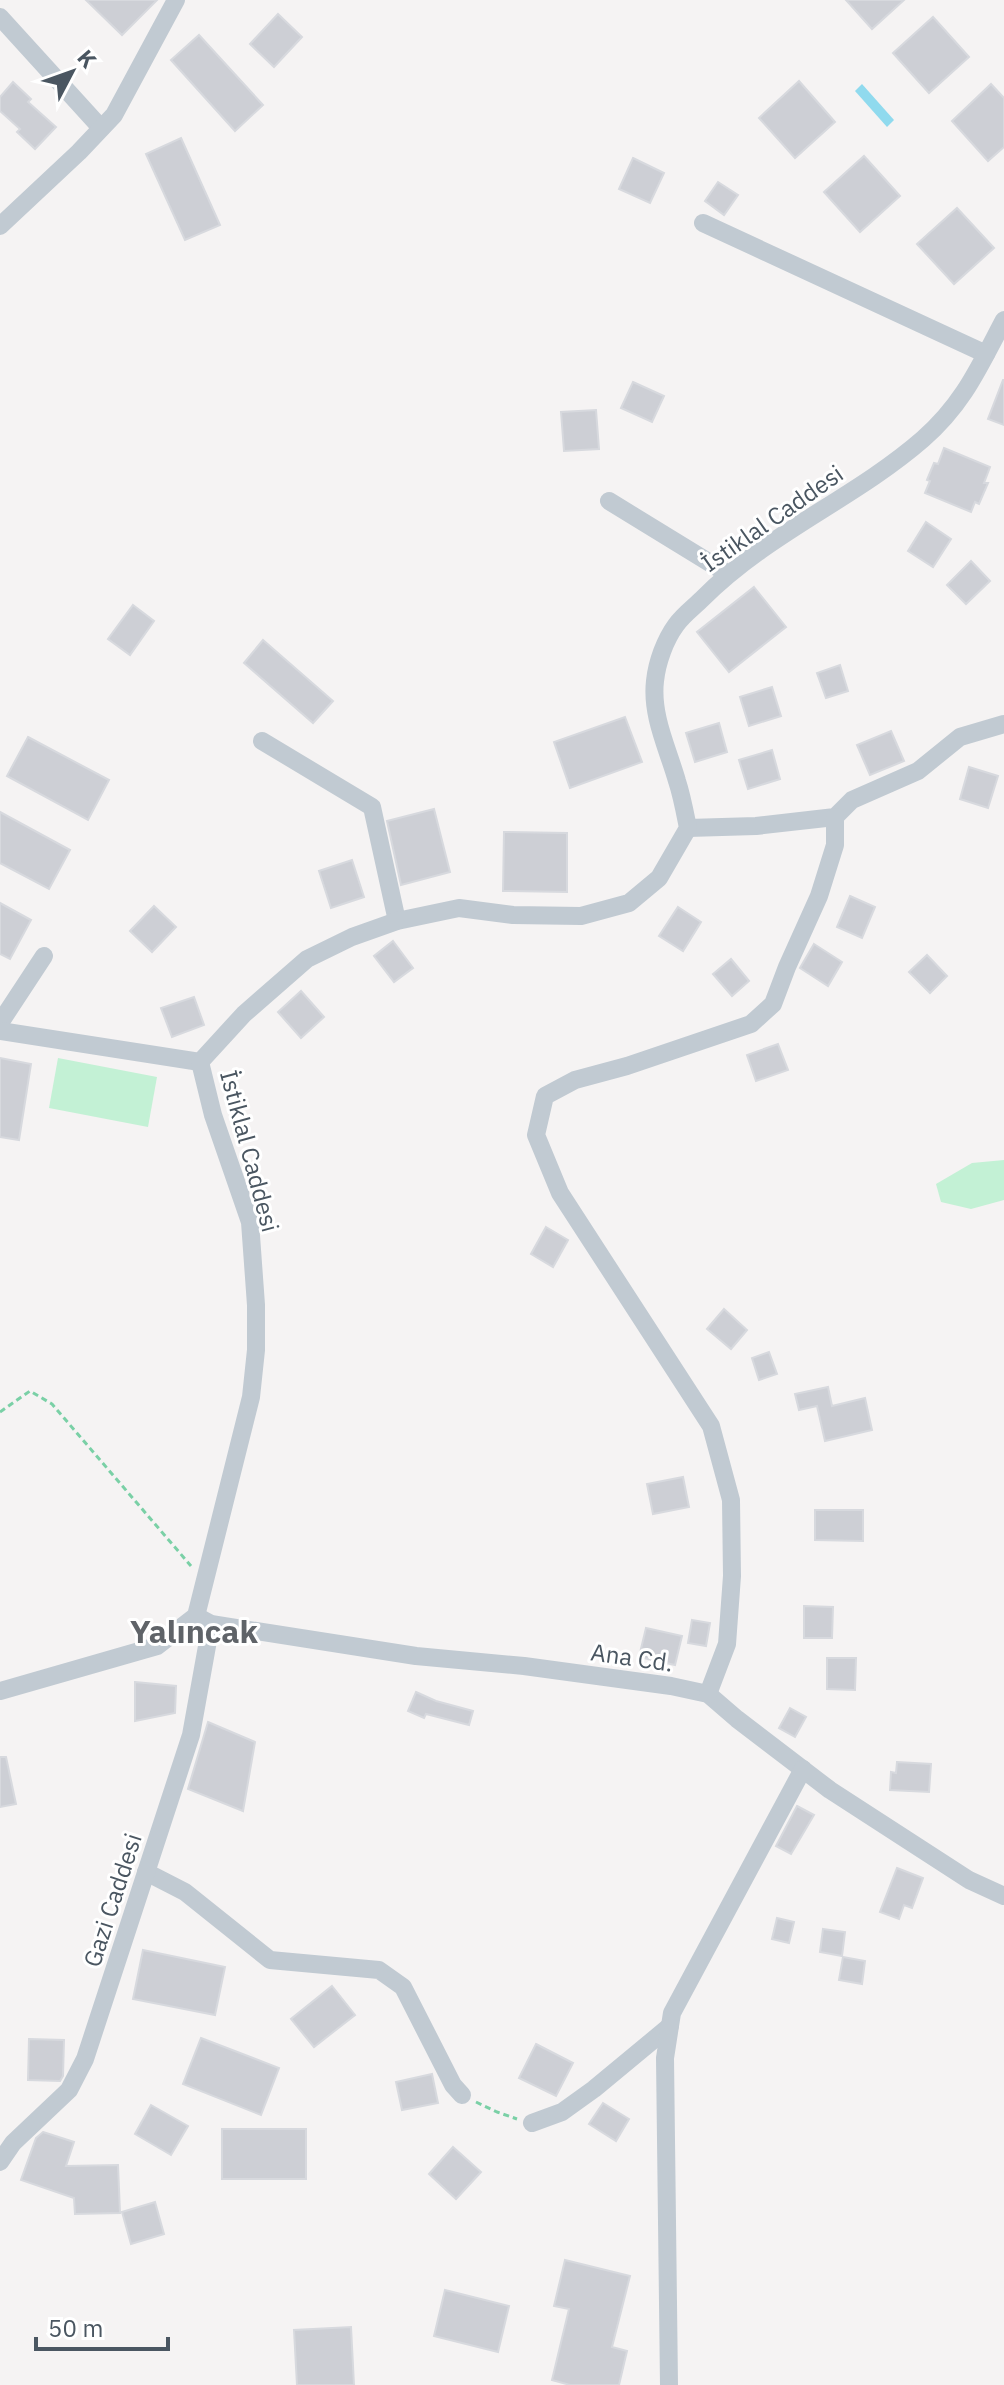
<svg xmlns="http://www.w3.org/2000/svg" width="1004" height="2385" viewBox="0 0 1004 2385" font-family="'IBM Plex Sans',sans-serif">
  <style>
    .green { fill: #c3f1d5 }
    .water { fill: #90daee }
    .building { fill: #cdcfd5; stroke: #d7d9de; stroke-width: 2 }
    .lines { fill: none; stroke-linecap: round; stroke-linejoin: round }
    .path { stroke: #7ad0a6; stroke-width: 3; stroke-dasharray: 6 4; stroke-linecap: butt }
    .minor { stroke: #c1cad2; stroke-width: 18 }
    .labels { text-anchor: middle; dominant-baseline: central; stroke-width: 6; stroke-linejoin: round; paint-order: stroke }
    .street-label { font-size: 24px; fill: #4a5661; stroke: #fff }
    .district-label { font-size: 32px; font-weight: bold; fill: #5f6368; stroke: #fff }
  </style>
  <rect width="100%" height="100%" fill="#f5f3f3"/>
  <g class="green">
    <polygon points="58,1058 157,1077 148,1127 49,1108"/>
    <polygon points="1004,1160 1004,1200 971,1209 941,1202 936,1184 972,1163"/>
  </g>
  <polygon class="water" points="862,84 894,120 887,127 855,91"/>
  <g class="building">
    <polygon points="86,0 157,0 122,35"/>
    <polygon points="846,0 904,0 872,29"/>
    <polygon points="278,14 302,37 274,67 250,44"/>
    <polygon points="933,17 969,57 929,93 893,53"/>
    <polygon points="199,35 263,105 235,131 171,60"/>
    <polygon points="799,81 835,122 795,158 759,118"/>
    <polygon points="13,82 31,99 28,102 56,127 35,149 17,132 20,129 0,111 0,97"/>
    <polygon points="991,84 1004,98 1004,147 988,161 952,121"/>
    <polygon points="181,138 220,225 185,240 146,154"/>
    <polygon points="864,156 900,196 860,232 824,192"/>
    <polygon points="633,158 664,173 650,203 619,189"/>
    <polygon points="718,182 738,195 724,215 705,201"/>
    <polygon points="957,208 994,248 954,284 917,244"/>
    <polygon points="1003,380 1004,380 1004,425 988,419"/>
    <polygon points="633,382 664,396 652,422 621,408"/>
    <polygon points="596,410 599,449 564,451 561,412"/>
    <polygon points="944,448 990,467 984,483 988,483 979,504 975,502 971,512 925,493 930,481 927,480 934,463 938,464"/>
    <polygon points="926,522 951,539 933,567 908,551"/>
    <polygon points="971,561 990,581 966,604 947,585"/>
    <polygon points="754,587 786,627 729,672 697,632"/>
    <polygon points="133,605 154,621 130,655 108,639"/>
    <polygon points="263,640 333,701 313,723 244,663"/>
    <polygon points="840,665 848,691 826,698 817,673"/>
    <polygon points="772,687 781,716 749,726 740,697"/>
    <polygon points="625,717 642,762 570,788 554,742"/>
    <polygon points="719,723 727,752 695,762 686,733"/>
    <polygon points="891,731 904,761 870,775 857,745"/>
    <polygon points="28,737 109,780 88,820 7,776"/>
    <polygon points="772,750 780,779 748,789 739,760"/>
    <polygon points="969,767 998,776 988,808 960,799"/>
    <polygon points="434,809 450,872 401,885 387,821"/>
    <polygon points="0,812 70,850 49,889 0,863"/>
    <polygon points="504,832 567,833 567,892 503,891"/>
    <polygon points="352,860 364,897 331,908 319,871"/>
    <polygon points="850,896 875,907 862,938 837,927"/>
    <polygon points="0,903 31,920 10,959 0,954"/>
    <polygon points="154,906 176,927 152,952 130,931"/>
    <polygon points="678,907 701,922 683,951 659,936"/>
    <polygon points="393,941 413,968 394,982 374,956"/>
    <polygon points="814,944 842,962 828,986 800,968"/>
    <polygon points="927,955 947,976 930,993 909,972"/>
    <polygon points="731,959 749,981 732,996 713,974"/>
    <polygon points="301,991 324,1017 301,1038 278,1012"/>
    <polygon points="194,997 204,1025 172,1037 161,1008"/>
    <polygon points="778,1044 788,1070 756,1081 747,1055"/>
    <polygon points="0,1058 31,1064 19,1140 0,1137"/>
    <polygon points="546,1227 568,1240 553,1267 531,1254"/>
    <polygon points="724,1309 747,1330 731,1349 707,1329"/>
    <polygon points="769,1352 777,1374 759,1380 752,1358"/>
    <polygon points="828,1387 832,1406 865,1398 872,1430 825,1441 817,1406 799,1410 795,1394"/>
    <polygon points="683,1477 689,1507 653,1514 647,1484"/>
    <polygon points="815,1510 863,1510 863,1541 815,1540"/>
    <polygon points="804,1606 833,1607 832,1638 804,1638"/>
    <polygon points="692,1620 710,1623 706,1646 688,1643"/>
    <polygon points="646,1628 682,1636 675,1665 639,1657"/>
    <polygon points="827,1658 856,1658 855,1690 827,1689"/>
    <polygon points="135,1682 176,1686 175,1713 135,1721"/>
    <polygon points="416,1692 436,1701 473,1711 469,1725 426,1714 424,1718 408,1711"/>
    <polygon points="790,1708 806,1717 795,1737 779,1728"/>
    <polygon points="208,1722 255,1742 243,1811 188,1789"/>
    <polygon points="0,1757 6,1757 16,1804 0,1807"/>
    <polygon points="897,1762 931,1764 929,1792 890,1790 891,1772 896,1773"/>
    <polygon points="797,1806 814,1815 791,1854 776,1846"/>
    <polygon points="897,1868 923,1878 912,1908 904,1905 899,1919 880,1912"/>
    <polygon points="777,1918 794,1922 789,1943 772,1939"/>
    <polygon points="823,1929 845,1932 842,1956 820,1952"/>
    <polygon points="143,1950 225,1967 215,2015 133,1999"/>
    <polygon points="843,1957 865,1961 862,1984 839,1980"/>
    <polygon points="332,1986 355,2015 314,2047 291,2019"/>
    <polygon points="201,2038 279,2068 261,2115 183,2084"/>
    <polygon points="29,2039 64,2040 63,2076 60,2081 28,2080"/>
    <polygon points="536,2044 573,2063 556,2096 519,2078"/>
    <polygon points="432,2074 438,2103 402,2110 396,2082"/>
    <polygon points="603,2103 629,2119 616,2141 589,2124"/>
    <polygon points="151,2105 188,2126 171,2155 135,2134"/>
    <rect x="222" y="2129" width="84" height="50"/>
    <polygon points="43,2132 74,2142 66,2166 118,2165 120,2213 75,2214 74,2198 21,2180 36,2138"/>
    <polygon points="453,2147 481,2172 456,2199 429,2174"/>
    <polygon points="155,2202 164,2234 131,2244 122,2212"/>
    <polygon points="565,2260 630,2276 612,2347 627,2351 619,2385 570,2385 552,2380 569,2309 554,2306"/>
    <polygon points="445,2290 509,2306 498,2352 434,2336"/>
    <polygon points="351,2327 354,2385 297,2385 294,2330"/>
  </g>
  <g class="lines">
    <g class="path">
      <polyline points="0,1412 30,1391 52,1404 191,1566"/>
      <polyline points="476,2102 497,2112 517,2119"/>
    </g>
    <g class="minor">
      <polyline points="0,17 101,128"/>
      <polyline points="703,223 986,354"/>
      <polyline points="0,226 79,152 114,115 176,0"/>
      <polyline points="609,501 728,574"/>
      <polyline points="262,741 372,807 397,921"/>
      <polyline points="688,828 756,826 835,817 852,800 918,771 960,737 1004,724"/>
      <polyline points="0,1023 44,956"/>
      <polyline points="0,1031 200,1062"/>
      <polyline points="196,1616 211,1624 416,1656 524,1666 671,1686 708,1694 737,1719 830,1790 969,1880 1004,1896"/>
      <path d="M0,1691L157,1646L196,1616L251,1397L256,1350V1305L250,1222L213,1115L200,1062L244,1014L307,959L352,937L397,921L459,908L513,915L581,916L629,903L659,878L688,828C685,813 682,796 677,781C668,749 651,716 655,681C657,662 665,640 676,625C683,615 694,607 702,599C769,532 854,499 923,439C964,403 979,367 1004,320"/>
      <polyline points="708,1694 727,1644 732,1576 731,1500 711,1426 560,1193 536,1135 545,1096 575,1080 627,1066 751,1024 773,1004 787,967 819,896 835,845 835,817"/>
      <polyline points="146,1872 185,1892 270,1960 379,1970 403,1987 453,2085 462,2095"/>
      <polyline points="532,2123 562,2112 594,2089 670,2026"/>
      <polyline points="0,2162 13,2143 69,2090 85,2059 191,1735 211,1624"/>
      <polyline points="669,2385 665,2058 672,2013 803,1769"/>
    </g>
  </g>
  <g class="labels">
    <g class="street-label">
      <text transform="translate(772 518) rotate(-35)">İstiklal Caddesi</text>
      <text transform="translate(250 1151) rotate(75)">İstiklal Caddesi</text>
      <text transform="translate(632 1657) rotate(8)">Ana Cd.</text>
      <text transform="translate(112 1900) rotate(-72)">Gazi Caddesi</text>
    </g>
    <g class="district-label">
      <text x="194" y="1631">Yalıncak</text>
    </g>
  </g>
  <g transform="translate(72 72) rotate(49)" stroke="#ffffff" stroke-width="6" paint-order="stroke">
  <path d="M0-6L14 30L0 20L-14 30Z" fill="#4a5661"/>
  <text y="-12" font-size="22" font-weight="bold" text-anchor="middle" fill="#4a5661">K</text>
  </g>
  <path d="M36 2337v12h132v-12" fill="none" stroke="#4a5661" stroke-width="4"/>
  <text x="48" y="2337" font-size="24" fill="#4a5661" stroke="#ffffff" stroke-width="6" paint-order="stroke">50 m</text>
</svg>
